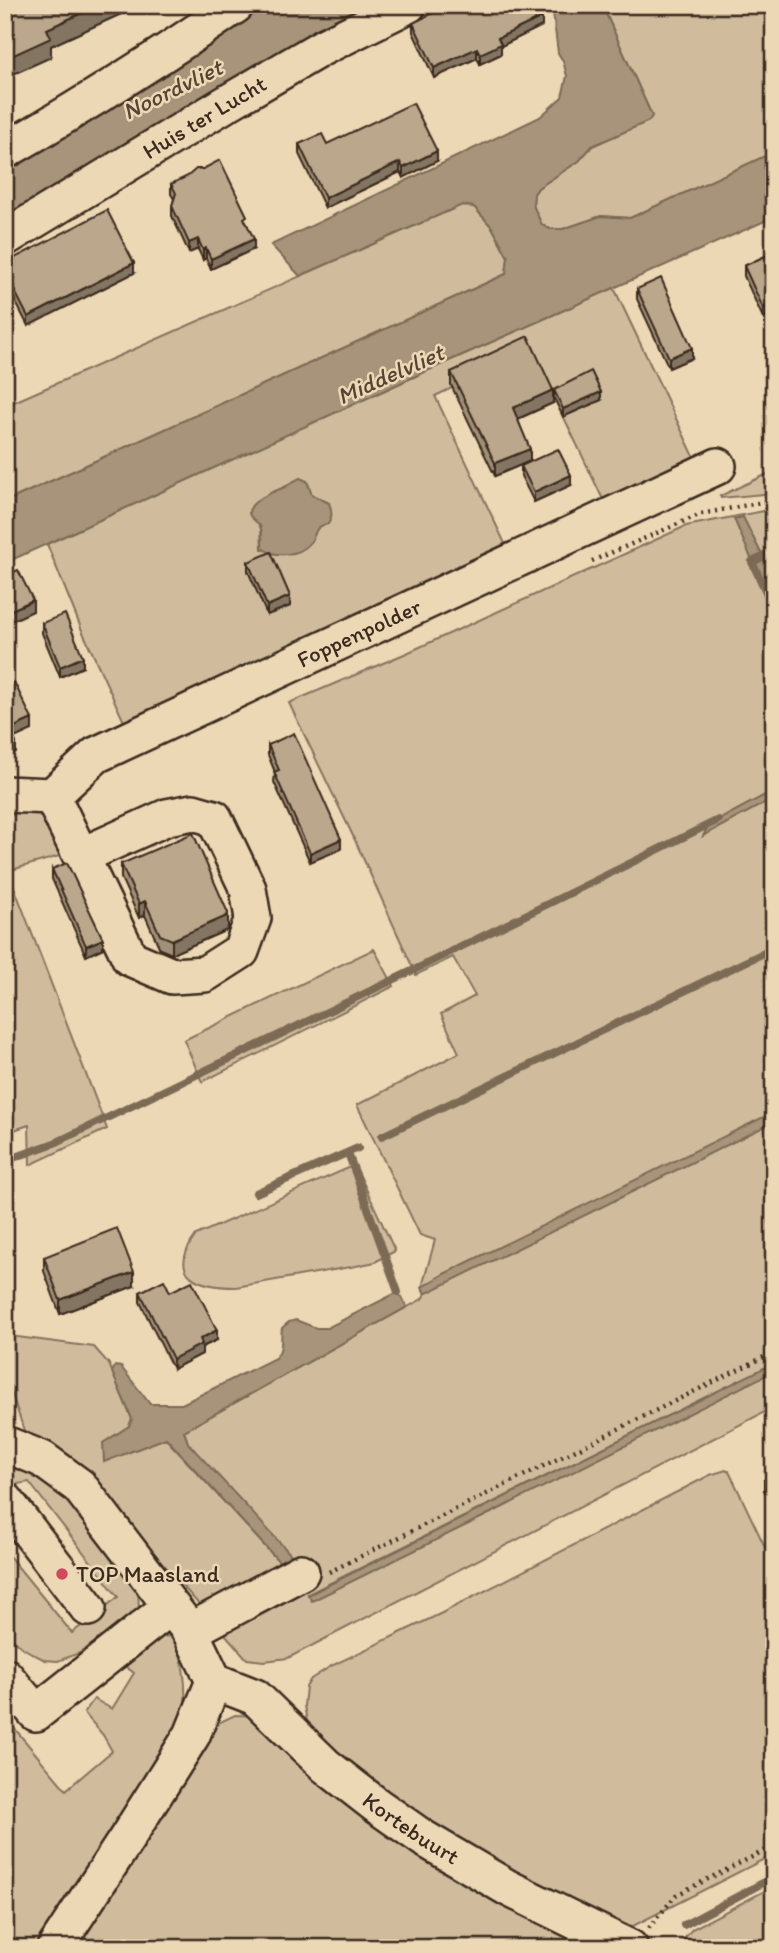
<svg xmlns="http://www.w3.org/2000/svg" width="779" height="1953" viewBox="0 0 779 1953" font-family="Itim,sans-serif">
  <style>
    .green { fill: #d0bc9d; stroke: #86735e; stroke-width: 2; fill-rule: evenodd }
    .water { fill: #a7947a; stroke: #7c6a55; stroke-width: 2 }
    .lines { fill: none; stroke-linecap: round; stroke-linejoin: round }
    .stream { stroke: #7c6a55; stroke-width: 8 }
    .minor-casing { stroke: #3b2a1e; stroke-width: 40 }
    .path { stroke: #3b2a1e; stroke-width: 4.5; stroke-dasharray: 2 5; stroke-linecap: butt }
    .minor { stroke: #edd8b6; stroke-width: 35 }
    .wall { fill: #a19078; stroke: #3b2a1e; stroke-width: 2 }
    .shaded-wall { fill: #837562; stroke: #3b2a1e; stroke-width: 2 }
    .building { fill: #bba78c; stroke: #3b2a1e; stroke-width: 2 }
    .poi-dot { fill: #d1495b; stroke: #edd8b6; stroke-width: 2.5 }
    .labels { text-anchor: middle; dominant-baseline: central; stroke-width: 5; stroke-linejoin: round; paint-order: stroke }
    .street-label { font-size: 23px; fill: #3b2a1e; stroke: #edd8b6 }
    .poi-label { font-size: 23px; fill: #3b2a1e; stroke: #edd8b6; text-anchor: start }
    .water-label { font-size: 24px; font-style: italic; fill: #564435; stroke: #edd8b6 }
  </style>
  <rect width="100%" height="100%" fill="#edd8b6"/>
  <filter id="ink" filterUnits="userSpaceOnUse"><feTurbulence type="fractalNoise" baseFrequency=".0143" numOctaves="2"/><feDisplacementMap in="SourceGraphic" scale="14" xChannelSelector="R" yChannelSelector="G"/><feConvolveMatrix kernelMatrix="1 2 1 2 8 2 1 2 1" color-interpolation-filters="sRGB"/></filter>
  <g filter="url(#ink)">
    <g class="green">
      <polygon points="602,5 774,5 774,152 630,218 601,216 563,229 550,229 542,225 536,214 533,205 534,194 538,188 579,161 592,146 649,121 652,116"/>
      <polygon points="462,205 474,207 492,227 508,257 506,274 5,502 5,406"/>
      <path d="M614,288L699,467L607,508L532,350L435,396L509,552L125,724L81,628L47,544L442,364ZM294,481H307L312,495L329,503L320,525L315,531L262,549L261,529L259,524L268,494L287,486Z"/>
      <polygon points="774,471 774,493 721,498 720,496"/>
      <polygon points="774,509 774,1363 308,1594 312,1600 499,1509 774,1371 774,1407 288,1658 264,1661 247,1659 136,1533 26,1436 5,1374 5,1338 10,1336 94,1347 109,1364 132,1419 129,1426 103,1443 165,1438 284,1567 188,1443 184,1431 422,1299 425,1294 422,1287 435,1240 420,1235 357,1105 459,1053 441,1014 475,996 453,957 416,975 354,838 289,703 409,652 686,526"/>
      <polygon points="5,796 46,813 70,853 8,871 107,1129 30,1165 29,1125 5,1133"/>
      <polygon points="374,949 394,986 202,1082 184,1040"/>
      <path d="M355,1165L395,1251L375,1262L356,1266L236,1287C199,1287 166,1276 196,1235Z"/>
      <polygon points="5,1465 26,1470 60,1490 138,1589 139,1610 98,1646 58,1661 45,1660 33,1654 20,1646 5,1632 5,1551 72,1633 118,1597 29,1482 11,1485 5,1478"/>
      <polygon points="726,1470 729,1471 774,1566 774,1854 631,1927 621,1930 450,1839 354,1771 308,1726 304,1706 306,1687 311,1679 331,1666 442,1613 710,1475"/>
      <path d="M169,1636L177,1640C183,1663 189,1692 183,1715C176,1737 160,1757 149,1776C114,1835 75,1891 37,1948H22L5,1939V1717L66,1790L112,1751L103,1735L84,1713L94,1699L112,1709L134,1673L121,1663L163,1637Z"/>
      <polygon points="235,1715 256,1716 605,1948 74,1948 137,1852 216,1724"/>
      <polygon points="774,1886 774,1948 677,1948 692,1929"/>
    </g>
    <g class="water">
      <polygon points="260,5 371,5 5,224 5,162 128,90"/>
      <polygon points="552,5 602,5 652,116 649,121 592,146 579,161 538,188 534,194 533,205 542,225 550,229 563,229 601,216 630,218 774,152 774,217 442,364 5,563 5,502 506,274 508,257 492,227 474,207 462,205 300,276 271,245 540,117 562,97 567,76 563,61 558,53"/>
      <path d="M300,478L307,481L312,495L329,503C332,510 333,517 328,524C312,527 318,533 310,543C299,556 275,558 262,548C262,542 263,532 260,526C257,521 250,519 249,513C249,500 276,491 285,487C290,484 295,480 300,478Z"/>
      <polygon points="743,517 761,553 774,549 774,561 765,567 774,587 774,611 734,519"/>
      <polygon points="774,790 774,798 703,836 709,825"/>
      <polygon points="774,1112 774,1122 425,1294 422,1287 444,1274"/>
      <path d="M398,1292L407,1307L184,1431L188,1443L295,1559L284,1567L166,1438L104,1462L103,1443L129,1426L132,1419L112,1372L115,1366L121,1367L150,1404H182L275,1358C284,1349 280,1339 282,1328L289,1322L296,1320L316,1328H327Z"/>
      <polygon points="774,1363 774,1371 499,1509 312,1601 308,1595"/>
    </g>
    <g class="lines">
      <g class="stream">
        <polyline points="774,552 752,562 774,609"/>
        <polyline points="382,1136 774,948"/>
        <polyline points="348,1153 398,1292"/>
        <polyline points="5,1161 57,1142 422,966 718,820"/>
        <polyline points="256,1193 358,1148"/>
        <polyline points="684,1925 774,1877"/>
      </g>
      <g class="minor-casing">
        <g id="minor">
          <path d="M5,151C84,105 161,57 236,5"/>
          <path id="s1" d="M5,238L229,102L323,47L408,5"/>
          <path id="s2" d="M5,794L52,796L96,755L718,466"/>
          <polyline points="52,796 130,958 172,976 205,974 241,951 253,918 248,889 214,818 193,812 167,817 81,856"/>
          <path id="s3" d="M5,1447L10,1446L42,1459L79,1486L190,1631L214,1681L255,1697L326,1766L376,1805L423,1838L508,1888L630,1948"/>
          <polyline points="5,1500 88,1608"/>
          <polyline points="190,1631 301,1572"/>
          <polyline points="5,1676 36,1713 170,1607"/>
          <polyline points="55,1948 127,1838 192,1735 214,1681"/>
        </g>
      </g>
      <g class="path">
        <polyline points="592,561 701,514 774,500"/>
        <polyline points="329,1572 774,1352"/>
        <polyline points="649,1928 676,1895 774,1846"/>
      </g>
      <use href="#minor" class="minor"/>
    </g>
    <g class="wall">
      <polygon points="413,23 542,26 501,46 501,54 480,64 477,58 434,78 413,32"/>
      <polygon points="299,144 327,144 437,161 403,178 400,172 325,208 299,154"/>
      <polygon points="171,184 247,224 254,249 211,269 206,258 203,260 198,249 189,253 172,216 172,206 174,199 171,194"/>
      <polygon points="774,252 774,313 763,318 744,276 744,266"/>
      <polygon points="5,263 134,273 28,326 5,281"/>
      <polygon points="637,289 692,358 669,368 637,299"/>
      <polygon points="451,372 553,403 518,419 530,461 495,476 451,385"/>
      <polygon points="554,390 601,400 563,417 554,398"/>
      <polygon points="521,466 571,485 534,502 521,476"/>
      <polygon points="248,562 290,606 267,615 248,571"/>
      <polygon points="42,623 83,667 60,677 42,633"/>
      <polygon points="268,745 341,849 310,862 274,782 275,772 268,755"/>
      <polygon points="121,864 228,927 227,930 172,954 160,949 145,915 139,918 121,878"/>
      <polygon points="52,869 103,948 86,956 52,879"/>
      <polygon points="44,1257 134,1286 60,1314 44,1271"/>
      <polygon points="140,1292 170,1292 217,1340 202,1347 202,1354 173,1369 140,1302"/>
      <polygon points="774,1475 774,1509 764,1490 764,1480"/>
    </g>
    <g class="shaded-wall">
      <polygon points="99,5 141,5 51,46 51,57 5,78 5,59 47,29"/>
      <polygon points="542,17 542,26 501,46 501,54 480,64 480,54 498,38"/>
      <polygon points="477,48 477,58 434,78 434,68"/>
      <polygon points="437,151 437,161 403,178 403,168"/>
      <polygon points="400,162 400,172 325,208 325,198"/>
      <polygon points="198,239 198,249 189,253 189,243"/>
      <polygon points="254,239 254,249 211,269 211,259"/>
      <polygon points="206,248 206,258 203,260 203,250"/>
      <polygon points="134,263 134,273 28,326 28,317"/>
      <polygon points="774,304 774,313 763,318 763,308"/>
      <polygon points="692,348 692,358 669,368 669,358"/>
      <polygon points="553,390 553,403 513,421 513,408"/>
      <polygon points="601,392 601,400 563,417 563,409"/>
      <polygon points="530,449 530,461 495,476 495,463"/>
      <polygon points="571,475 571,485 534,502 534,492"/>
      <polygon points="290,596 290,606 267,615 267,606"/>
      <polygon points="33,600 33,611 5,624 5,613"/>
      <polygon points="83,657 83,667 60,677 60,667"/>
      <polygon points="32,719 32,730 10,740 10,729"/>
      <polygon points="16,743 16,753 5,758 5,748"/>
      <polygon points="341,839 341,849 310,862 310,853"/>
      <polygon points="145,901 145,915 139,918 139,904"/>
      <polygon points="228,913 228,927 227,930 172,954 172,940"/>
      <polygon points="103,939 103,948 86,956 86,946"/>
      <polygon points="134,1272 134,1286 60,1314 60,1300"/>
      <polygon points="217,1330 217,1340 202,1347 202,1354 173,1369 173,1359 200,1339"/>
    </g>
    <g class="building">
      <polygon points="5,5 99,5 47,29 51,38 5,59"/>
      <polygon points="449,5 537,5 542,17 498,38 501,44 491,49 480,54 477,48 434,68 413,23"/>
      <polygon points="413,103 437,151 403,168 400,162 325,198 299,144 322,134 327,144"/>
      <polygon points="220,160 247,216 244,218 254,239 211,259 206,248 203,250 198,239 189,243 172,206 176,193 171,184 188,176 196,169 203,169"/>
      <polygon points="107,210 134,263 28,317 5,272 5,263"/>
      <polygon points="774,252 774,304 763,308 744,266"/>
      <polygon points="661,278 692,348 669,358 637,289"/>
      <polygon points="528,336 553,390 513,408 530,449 495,463 451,372"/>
      <polygon points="591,371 601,392 563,409 554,390"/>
      <polygon points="558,449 571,475 534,492 521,466"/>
      <polygon points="271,552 290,596 267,606 248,562"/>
      <polygon points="18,570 33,600 5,613 5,576"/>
      <polygon points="65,614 83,657 60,667 42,623"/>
      <polygon points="14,682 32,719 10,729 16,743 5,748 5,686"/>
      <polygon points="294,733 341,839 310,853 274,772 279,770 268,745"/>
      <polygon points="193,833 228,913 227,916 172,940 160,935 145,901 139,904 121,864"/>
      <polygon points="67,863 103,939 86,946 52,869"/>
      <polygon points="117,1228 134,1272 60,1300 44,1257"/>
      <polygon points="164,1280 170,1292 192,1281 217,1330 200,1339 202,1344 173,1359 140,1292"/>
      <polygon points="774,1475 774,1499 764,1480"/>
    </g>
  </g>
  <circle class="poi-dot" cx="62" cy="1574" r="7"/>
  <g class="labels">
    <g class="street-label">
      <text stroke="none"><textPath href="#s1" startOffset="233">Huis ter Lucht</textPath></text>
      <text stroke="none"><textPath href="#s2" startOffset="397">Foppenpolder</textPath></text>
      <text stroke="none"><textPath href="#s3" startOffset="572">Kortebuurt</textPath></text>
    </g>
    <g class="poi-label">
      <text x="76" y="1574">TOP Maasland</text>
    </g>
    <g class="water-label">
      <text transform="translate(172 89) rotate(-26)">Noordvliet</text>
      <text transform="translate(390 374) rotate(-24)">Middelvliet</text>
    </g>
  </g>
  <rect width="779" height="1953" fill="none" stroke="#edd8b6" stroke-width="28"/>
  <rect x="14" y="14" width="751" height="1925" fill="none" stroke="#3b2a1e" stroke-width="2.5" filter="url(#ink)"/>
</svg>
